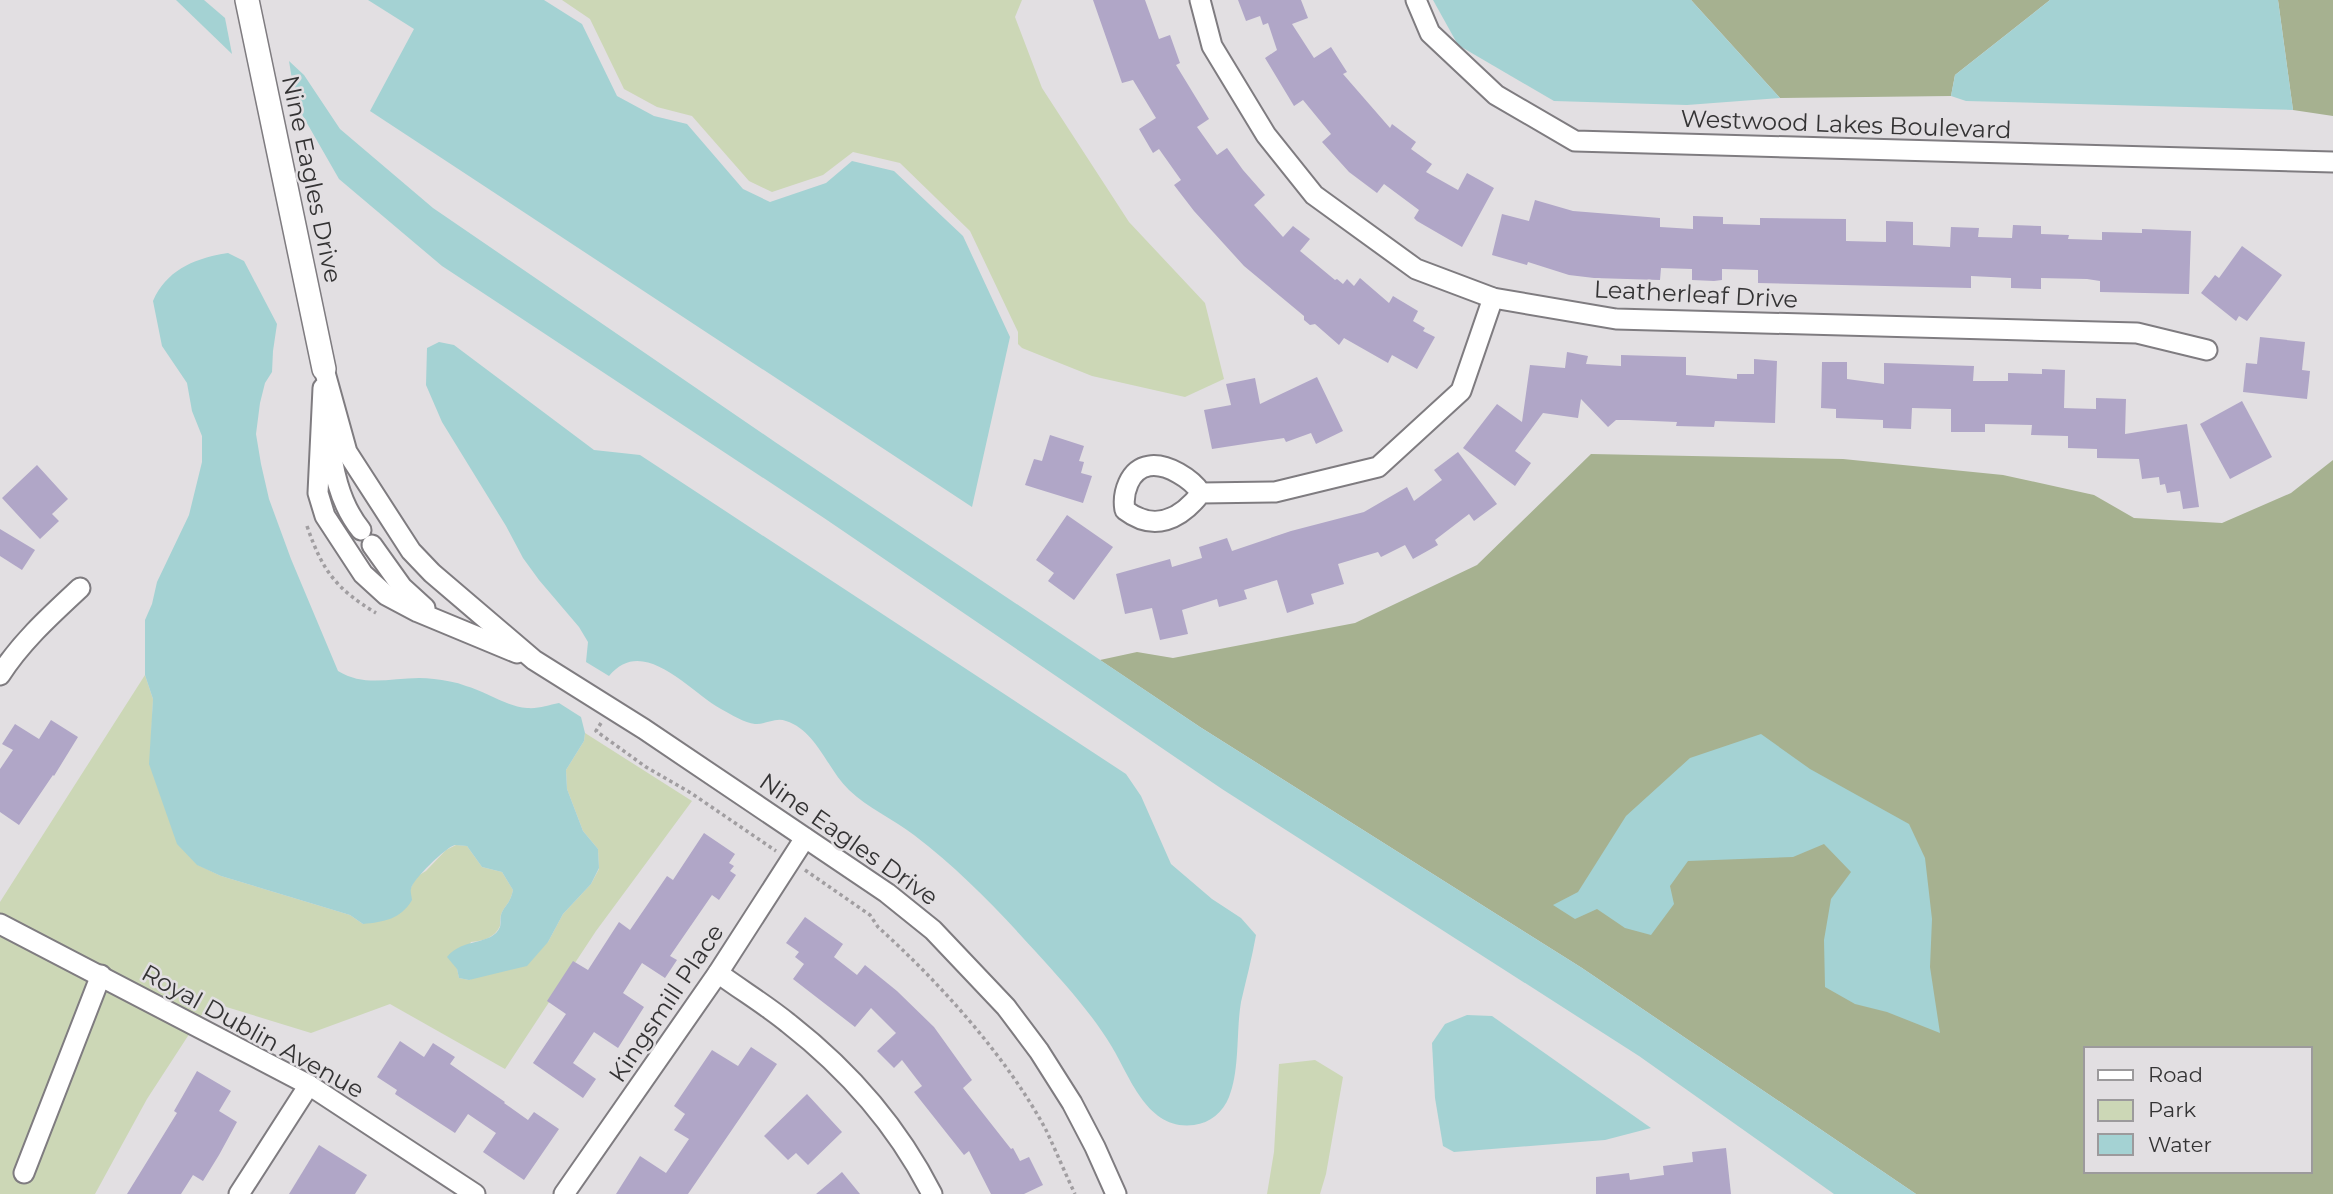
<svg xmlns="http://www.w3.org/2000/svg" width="2333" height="1194" viewBox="0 0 2333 1194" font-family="Montserrat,sans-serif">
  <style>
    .green { fill: #ccd7b6 }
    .forest { fill: #a6b190; fill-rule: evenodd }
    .water { fill: #a4d2d3 }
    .building { fill: #b0a6c7 }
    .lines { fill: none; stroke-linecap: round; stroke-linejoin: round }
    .minor-casing { stroke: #7f7c80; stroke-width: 23 }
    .tertiary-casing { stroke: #7f7c80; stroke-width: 26 }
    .path { stroke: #a19ea1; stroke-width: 3.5; stroke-dasharray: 3.5 3.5; stroke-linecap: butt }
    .minor { stroke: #fff; stroke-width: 19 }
    .tertiary { stroke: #fff; stroke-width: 23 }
    .labels { text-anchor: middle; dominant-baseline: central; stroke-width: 5; stroke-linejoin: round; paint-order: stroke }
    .street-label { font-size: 24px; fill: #343334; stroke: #e2dfe2 }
  </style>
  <rect width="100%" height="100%" fill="#e2dfe2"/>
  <g class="green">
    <polygon points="562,0 1022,0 1015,17 1042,88 1129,222 1205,303 1224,379 1185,397 1092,376 1022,348 1018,344 1018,332 970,231 900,163 853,152 823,175 772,192 749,181 692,116 657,107 624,89 590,19"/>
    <path d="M145,675L153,699L150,764L198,865L221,876L350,915L363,924L410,890L416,877L426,871L446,850L456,845L467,846L482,867L502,872L513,890C510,905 504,905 501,915C500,916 500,925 500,926C495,938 482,941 471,942L457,969L459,978L469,980L548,942L563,914L591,884L599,869L598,849L583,831L567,789L566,770L584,741L585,733L692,801L596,931L505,1069L390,1004L311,1033L210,1002L147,1099L95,1194H0V902Z"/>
    <polygon points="1315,1060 1343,1077 1326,1174 1320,1194 1267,1194 1274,1152 1279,1064"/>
  </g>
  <g class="forest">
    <polygon points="1691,0 2050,0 1955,75 1951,96 1780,98"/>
    <polygon points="2278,0 2333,0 2333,116 2293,110"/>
    <path d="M1591,454L1843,459L2003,475L2094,495L2134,518L2222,523L2291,493L2333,460V1194H1916L1582,968L1200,727L1100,660L1137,652L1173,658L1355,623L1477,565ZM2086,1049H2310V1171H2086Z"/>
  </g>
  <g class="water">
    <polygon points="176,0 204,0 225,18 232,54"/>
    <polygon points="368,0 544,0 582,24 617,96 654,116 687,124 743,189 770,202 826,183 852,161 894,171 963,236 1010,337 972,507 370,111 414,29"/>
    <polygon points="1433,0 1691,0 1780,98 1687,105 1554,101 1458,45"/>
    <polygon points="2050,0 2278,0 2293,110 1966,101 1951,96 1955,75"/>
    <polygon points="289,61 304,75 340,129 433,208 775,442 1200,727 1582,968 1916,1194 1834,1194 1639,1056 1222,789 824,518 442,266 339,179 296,104"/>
    <path d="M228,253L244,261L277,324L273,351L272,372L265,383L260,403L256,434L261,464L269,499L291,559L338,671C369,690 400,674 434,679C444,680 456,682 466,686C487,692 505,706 527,708C539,709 548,705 559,703L581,717L585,733L584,741L566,770L567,789L583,831L598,849L599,868L591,884L563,914L548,942L527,966L469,980L459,978L457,969L447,957C463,937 492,946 500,927C501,924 500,918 501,915C504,905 510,905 513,890L502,872L482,867L467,846C464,846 458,845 455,845C446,847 412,880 411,889C410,891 412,898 412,900C401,919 384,922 363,924L350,915L221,876L197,865L177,844L149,764L153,699L145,675V620L152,604L157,582L189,515L202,462V436L192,411L187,383L162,346L153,301C167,269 196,258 228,253Z"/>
    <path d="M439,342L454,345L594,450L640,455L1126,774L1141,796L1171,864L1212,899L1241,918L1256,935C1252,958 1246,980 1241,1002C1236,1031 1240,1070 1229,1097C1223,1112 1210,1123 1194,1125C1148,1131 1131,1079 1112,1047C1091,1012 1063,982 1036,952C998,910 960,870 914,835C893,819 868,808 849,790C827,769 817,731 786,721C775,717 765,725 755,724C745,723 730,714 721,709C689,691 643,634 609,676L586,662L588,642L579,627L539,580L523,558L506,526L442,422L426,385L427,348Z"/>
    <polygon points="1761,734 1810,769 1909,824 1925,858 1932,919 1930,967 1940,1033 1887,1012 1855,1004 1825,987 1824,940 1831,899 1851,872 1824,844 1793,857 1688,861 1670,886 1674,904 1651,935 1625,928 1597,909 1575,919 1553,905 1578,892 1626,816 1690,758"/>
    <polygon points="1467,1015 1492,1016 1651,1128 1605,1140 1454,1152 1443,1146 1435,1098 1432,1043 1445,1024"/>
  </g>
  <g class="building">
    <polygon points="1093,0 1145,0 1159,39 1170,35 1180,63 1176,65 1209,119 1197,127 1217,155 1227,148 1243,170 1265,195 1254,205 1283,237 1293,226 1310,239 1300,251 1335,280 1337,279 1343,284 1347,279 1354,286 1360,278 1389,303 1393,296 1418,311 1413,321 1425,328 1423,331 1435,337 1417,369 1392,355 1388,363 1344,338 1339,345 1315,324 1310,325 1304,320 1304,316 1244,266 1194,211 1174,185 1181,180 1159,149 1153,153 1139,129 1156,118 1133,80 1122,83"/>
    <polygon points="1238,0 1301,0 1308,18 1292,24 1314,58 1331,47 1347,72 1343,74 1390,128 1392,124 1416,142 1411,149 1432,164 1426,172 1458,190 1467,173 1494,188 1462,247 1417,221 1414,218 1419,210 1384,184 1377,193 1349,172 1322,142 1331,134 1303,100 1294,106 1265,58 1277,50 1268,23 1263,25 1260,16 1246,21"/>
    <polygon points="1535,200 1573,211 1660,218 1660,227 1693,229 1693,216 1723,217 1723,224 1760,225 1760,218 1846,219 1846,241 1886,242 1886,221 1913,222 1913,245 1950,247 1951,227 1979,228 1978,237 2012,238 2013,225 2041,226 2041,234 2069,235 2068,239 2102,240 2102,232 2142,233 2142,229 2191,231 2189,294 2100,292 2100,281 2087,279 2041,278 2041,289 2011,288 2011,278 1971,276 1971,288 1758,283 1758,270 1722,269 1722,280 1714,281 1692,280 1692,269 1661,268 1660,280 1594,278 1569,275 1528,262 1527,265 1492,255 1502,214 1529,221"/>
    <polygon points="2242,246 2282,275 2247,321 2239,316 2236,321 2201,293 2215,275 2219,278"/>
    <polygon points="2260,337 2305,342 2302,370 2310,371 2307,399 2243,392 2246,363 2257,364"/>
    <polygon points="1567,352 1588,356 1586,364 1621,366 1621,355 1686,357 1686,375 1737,379 1737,374 1754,374 1754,359 1777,361 1775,423 1715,421 1714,427 1676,426 1677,422 1629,420 1616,420 1608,427 1581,399 1578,418 1543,413 1515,451 1531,463 1515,486 1463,448 1497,404 1522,422 1530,365 1565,368"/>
    <polygon points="1822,362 1847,362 1847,379 1884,384 1884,363 1974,366 1973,381 2008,381 2008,373 2042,374 2042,369 2065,370 2064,408 2096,409 2096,398 2126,399 2125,434 2187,424 2199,507 2183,509 2180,491 2167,493 2165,484 2160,485 2159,477 2142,479 2139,459 2097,458 2097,449 2068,448 2068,436 2031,435 2032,425 1985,424 1985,432 1951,432 1951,409 1912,408 1911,429 1883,428 1883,420 1836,418 1836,409 1821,408"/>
    <polygon points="1317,377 1343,431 1316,444 1311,433 1286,442 1284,438 1212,449 1204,410 1231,405 1226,384 1255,378 1260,404"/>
    <polygon points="2242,401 2272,457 2230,479 2200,424"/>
    <polygon points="1050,435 1084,446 1079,461 1084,462 1081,473 1092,476 1083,503 1025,485 1034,459 1042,461"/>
    <polygon points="1458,452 1497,504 1474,521 1469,514 1435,540 1438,545 1413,559 1405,545 1381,557 1378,552 1338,564 1344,584 1311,594 1314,604 1287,613 1277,580 1244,590 1247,599 1219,607 1217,599 1182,610 1188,634 1160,640 1152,608 1125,614 1116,574 1170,559 1172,567 1202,558 1199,547 1227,538 1232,551 1291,531 1364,512 1407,487 1414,501 1442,480 1434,470"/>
    <polygon points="37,465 68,499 52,514 59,521 40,539 2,498"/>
    <polygon points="1067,515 1113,547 1074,600 1048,581 1054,573 1036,560"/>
    <polygon points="0,529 35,550 22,570 0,556"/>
    <polygon points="51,720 78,737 54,776 53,775 19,825 0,812 0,769 13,750 2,744 15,724 39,739"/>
    <polygon points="704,833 735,854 729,863 734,866 730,871 736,875 719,900 712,895 670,956 677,960 665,978 642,963 623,993 644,1007 618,1048 594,1032 573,1063 596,1079 583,1098 533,1063 566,1014 547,1001 573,961 588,970 619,922 630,930 667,876 673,880"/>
    <polygon points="805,917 843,944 834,957 857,975 865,965 897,991 934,1027 972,1080 963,1088 1011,1149 1013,1148 1020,1161 1029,1157 1043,1185 1024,1194 991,1194 969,1151 964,1155 914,1092 922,1086 902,1060 894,1068 877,1051 896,1033 871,1008 855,1027 793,979 804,964 795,957 799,952 786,943"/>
    <polygon points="400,1041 424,1057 433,1043 455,1057 450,1064 505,1102 504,1103 528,1120 534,1112 559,1129 524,1180 483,1152 496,1133 468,1114 455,1133 395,1094 397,1090 377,1077"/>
    <polygon points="751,1047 777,1064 688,1194 616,1194 640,1156 666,1173 689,1139 674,1130 685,1114 674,1106 712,1050 738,1066"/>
    <polygon points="197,1071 231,1091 219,1111 237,1122 219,1155 203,1181 193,1175 181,1194 127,1194 177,1113 174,1111"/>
    <polygon points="807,1094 842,1132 808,1165 796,1153 788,1160 764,1136"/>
    <polygon points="319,1145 367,1175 355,1194 289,1194"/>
    <polygon points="1726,1148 1731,1194 1596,1194 1596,1177 1629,1173 1630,1180 1664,1175 1663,1166 1693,1162 1692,1152"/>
    <polygon points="842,1172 860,1194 816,1194 834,1179"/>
  </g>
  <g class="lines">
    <g class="minor-casing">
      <g id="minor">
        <polyline points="1200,0 1212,46 1266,135 1314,195 1416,269 1493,298 1616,319 2137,333 2207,350"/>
        <polyline points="1416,0 1430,33 1496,95 1575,141 2333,162"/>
        <polyline points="324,369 347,452 411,551 432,573 534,660 644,729 887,893 933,930 1006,1007 1039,1051 1072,1103 1095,1147 1116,1194"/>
        <polyline points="323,388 318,493 325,516 363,574 386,595 418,612 517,653"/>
        <path d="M329,433C332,467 339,503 361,530"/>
        <path d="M1201,493C1192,479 1167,463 1149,466C1129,469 1122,494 1125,510C1154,532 1180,520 1201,493L1275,492L1378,467L1461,391L1493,298"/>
        <polyline points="372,545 402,587 425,608"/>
        <path d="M0,675C22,641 51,615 80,588"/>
        <polyline points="0,924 309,1085 475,1194"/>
        <path d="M718,973C741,990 766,1005 788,1023C847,1069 898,1127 932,1194"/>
        <polyline points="24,1173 101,975"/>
        <polyline points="239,1194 309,1085"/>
        <polyline points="564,1194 718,973 805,838"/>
      </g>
    </g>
    <g class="tertiary-casing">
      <polyline id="tertiary" points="247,0 324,369"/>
    </g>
    <g class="path">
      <path d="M307,526C322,570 336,589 376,613"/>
      <polyline points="601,723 596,731 646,767 691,793 776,851"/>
      <path d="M805,870L870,915L878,927C939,982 1007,1057 1046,1130C1056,1151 1065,1173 1075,1194"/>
    </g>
    <use href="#minor" class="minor"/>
    <use href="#tertiary" class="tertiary"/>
  </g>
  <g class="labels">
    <g class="street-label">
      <text transform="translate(1846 124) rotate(2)">Westwood Lakes Boulevard</text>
      <text transform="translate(312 179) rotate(78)">Nine Eagles Drive</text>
      <text transform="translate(1696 294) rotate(3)">Leatherleaf Drive</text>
      <text transform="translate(849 839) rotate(35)">Nine Eagles Drive</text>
      <text transform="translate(666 1003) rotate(-56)">Kingsmill Place</text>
      <text transform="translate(253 1031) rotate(29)">Royal Dublin Avenue</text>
    </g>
  </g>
  <rect x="2084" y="1047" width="228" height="126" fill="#e2dfe2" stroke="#9c9a9c" stroke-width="2"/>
  <rect x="2098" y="1070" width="35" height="10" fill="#ffffff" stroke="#9c9a9c" stroke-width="2"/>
  <text x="2148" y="1082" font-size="21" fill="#343334">Road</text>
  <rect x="2098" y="1100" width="35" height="21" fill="#ccd7b6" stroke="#9c9a9c" stroke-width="2"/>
  <text x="2148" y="1117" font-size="21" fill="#343334">Park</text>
  <rect x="2098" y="1134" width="35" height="21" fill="#a4d2d3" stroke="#9c9a9c" stroke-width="2"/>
  <text x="2148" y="1152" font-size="21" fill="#343334">Water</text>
</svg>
